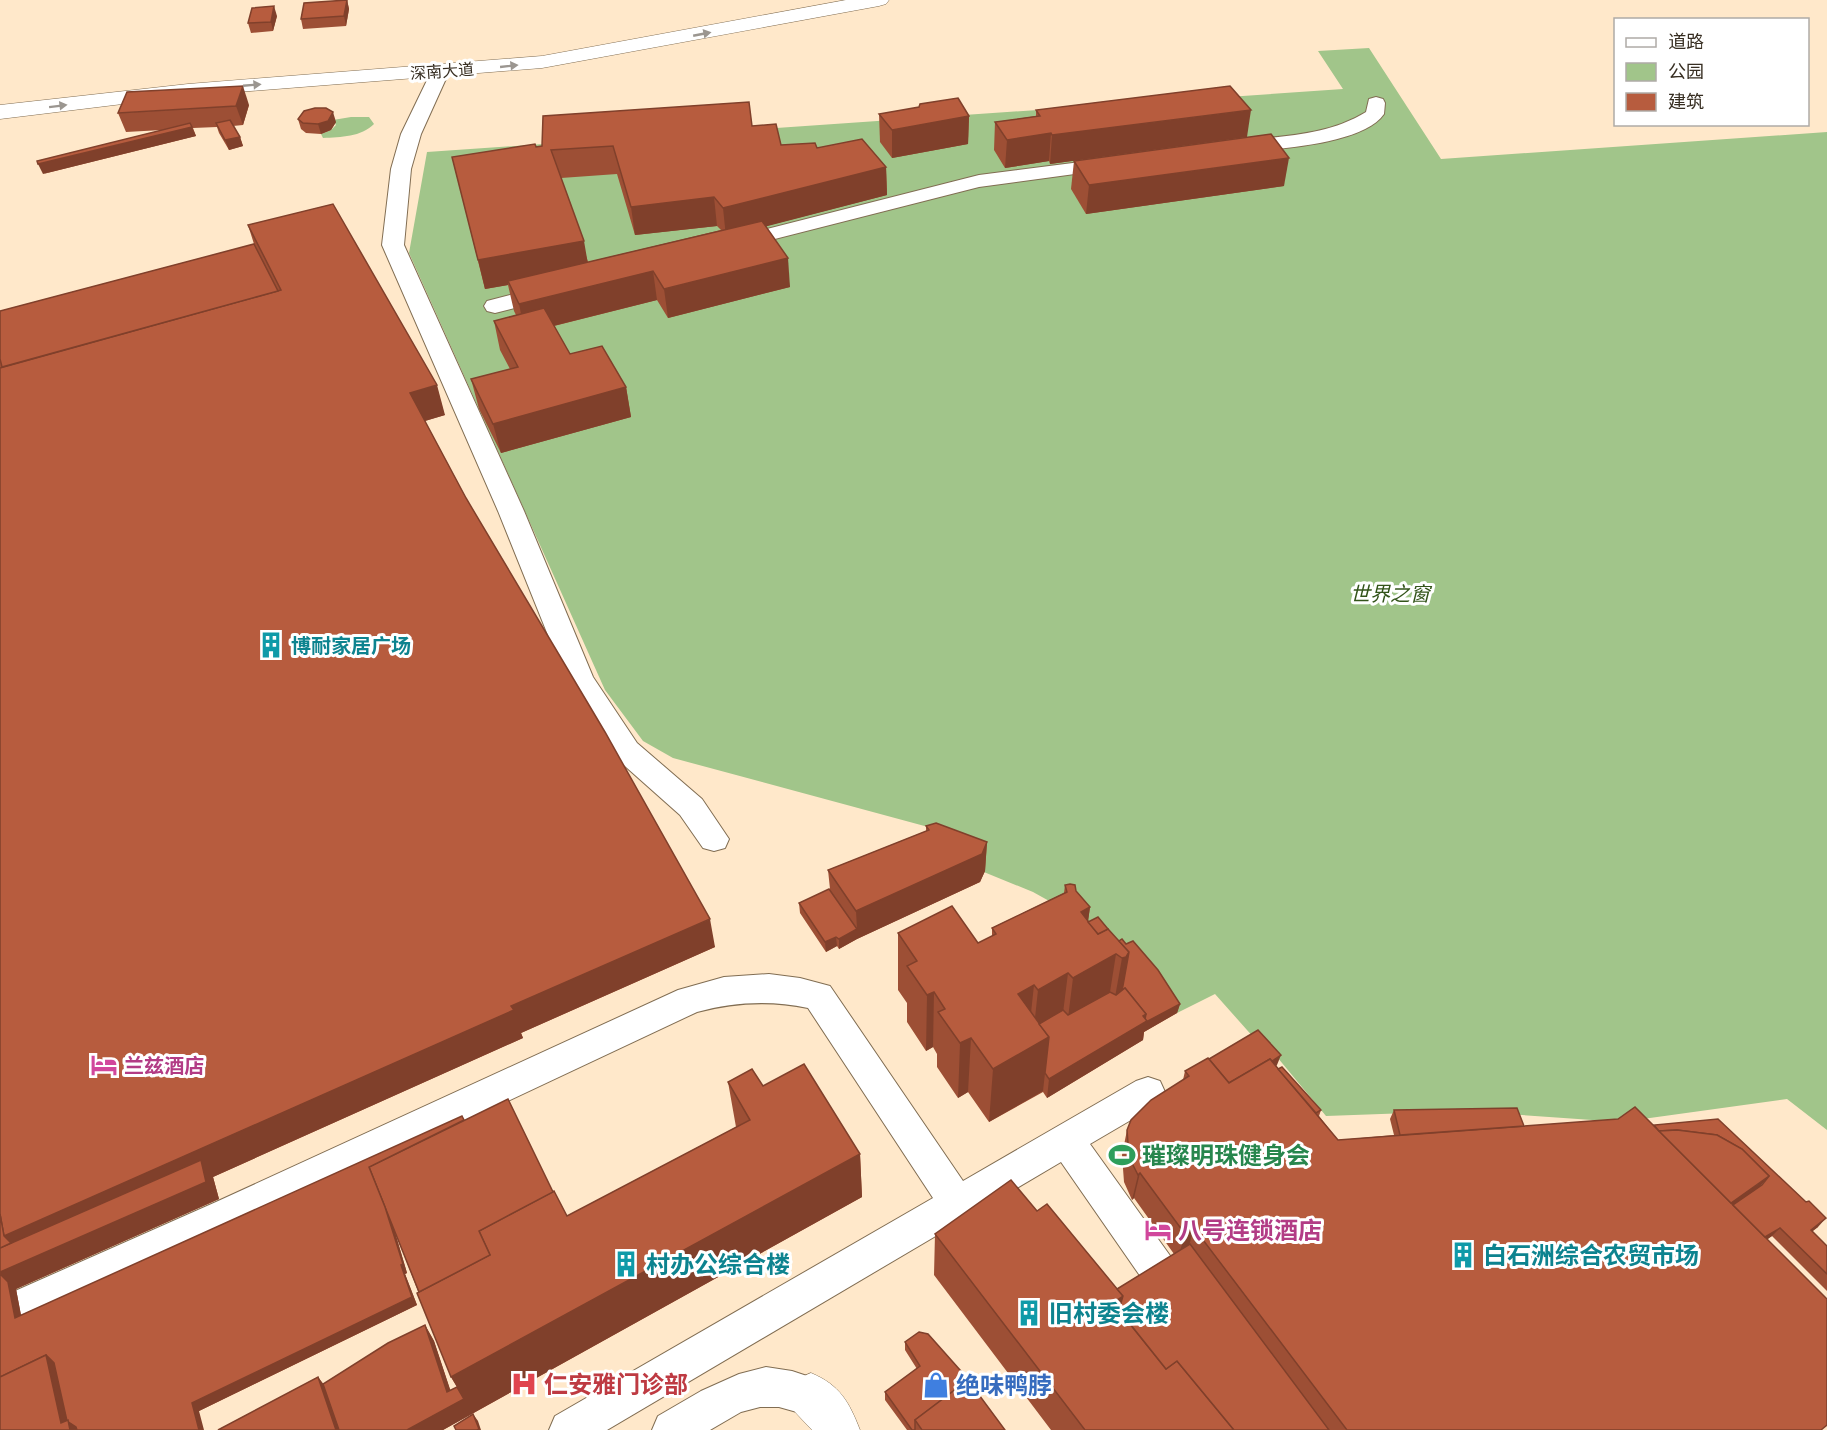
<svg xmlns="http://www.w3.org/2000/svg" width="1827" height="1430" viewBox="0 0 1827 1430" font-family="'IBM Plex Serif','Noto Sans SC',serif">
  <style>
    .green { fill: #a1c58a }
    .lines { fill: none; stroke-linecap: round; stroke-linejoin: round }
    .service-casing { stroke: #816d52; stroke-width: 2 }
    .minor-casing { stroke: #816d52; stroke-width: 1 }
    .primary-casing { stroke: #816d52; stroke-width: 1 }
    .service { fill: #fff; fill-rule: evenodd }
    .minor { fill: #fff; fill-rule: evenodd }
    .primary { fill: #fff; fill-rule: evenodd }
    .wall { fill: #9d4f35; fill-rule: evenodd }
    .shaded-wall { fill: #80402b }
    .building { fill: #b75c3e; stroke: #80402b; stroke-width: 1.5 }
    .oneway { fill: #9b9690 }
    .labels { text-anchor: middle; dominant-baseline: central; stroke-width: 6; stroke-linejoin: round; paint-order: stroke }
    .far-street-label { font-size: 16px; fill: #372e22; stroke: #fff }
    .park-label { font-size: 20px; font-style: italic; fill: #33541a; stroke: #fff }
    .culture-label { font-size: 20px; font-weight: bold; fill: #0d838f; stroke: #fff; text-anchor: start }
    .hotel-label { font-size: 20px; font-weight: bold; fill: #b23c85; stroke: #fff; text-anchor: start }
    .near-leisure-label { font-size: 24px; font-weight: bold; fill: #27864d; stroke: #fff; text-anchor: start }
    .near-hotel-label { font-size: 24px; font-weight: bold; fill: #b23c85; stroke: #fff; text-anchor: start }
    .near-culture-label { font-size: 24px; font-weight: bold; fill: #0d838f; stroke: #fff; text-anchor: start }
    .near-health-label { font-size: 24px; font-weight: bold; fill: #be3a42; stroke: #fff; text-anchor: start }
    .near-shop-label { font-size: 24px; font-weight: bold; fill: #366cbe; stroke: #fff; text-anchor: start }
  </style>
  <rect width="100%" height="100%" fill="#ffe8ca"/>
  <g class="green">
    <polygon points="1369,48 1441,159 1827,132 1827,1130 1787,1099 1621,1122 1464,1111 1326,1116 1268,1046 1255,1039 1215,994 1177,1013 1156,980 1096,927 1033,892 935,852 943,831 673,758 643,741 605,690 409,253 427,152 1343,89 1318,51"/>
    <path d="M351,117H369L374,124C361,137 341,137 323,138L321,134L331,130L336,125L333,120Z"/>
  </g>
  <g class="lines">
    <g class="service-casing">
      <g id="service">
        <polygon points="440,67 446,68 449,72 421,134 411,169 404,245 524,511 593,677 637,743 702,799 729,839 725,848 714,851 703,848 680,815 617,759 566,680 498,511 382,245 391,169 401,134 431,72 434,68"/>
        <path d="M1376,97L1383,99L1385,103L1384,114C1363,145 1273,149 1238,153L1231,151L1228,147L1231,143L1238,141C1282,136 1327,136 1366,112L1369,99Z"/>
        <polygon points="1112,158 1119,160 1122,164 1119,168 979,187 735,249 728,247 724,243 728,239 979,175"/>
        <polygon points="549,285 557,287 560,292 557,297 495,313 487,311 484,306 487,301"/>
        <path d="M769,974L800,978L830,986L963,1181L1136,1081L1148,1077L1160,1081L1165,1092L1160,1103L1090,1144L1171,1257L1177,1270L1171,1283L1158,1288L1145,1283L1061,1162L607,1430H549L555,1416L933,1198L808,1008C770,1000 734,1002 697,1012L242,1226L32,1321L19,1327L6,1321L0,1308L6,1295L216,1202L678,990L724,977Z"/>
        <polygon points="766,1367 792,1371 825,1382 831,1396 825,1410 811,1416 779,1407 760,1407 741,1412 710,1430 652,1430 658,1416 701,1391 739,1374"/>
      </g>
    </g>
    <g class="minor-casing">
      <path id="minor" d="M811,1373C840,1385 849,1402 860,1430H812L795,1412L788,1396L795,1380Z"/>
    </g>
    <g class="primary-casing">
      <polygon id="primary" points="846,0 889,0 886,4 879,6 542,68 188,96 0,119 0,105 188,84 542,56"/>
    </g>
    <use href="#service" class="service"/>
    <use href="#minor" class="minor"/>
    <use href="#primary" class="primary"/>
  </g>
  <g class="wall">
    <polygon points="347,0 349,9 346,26 303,29 301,19"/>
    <polygon points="277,16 273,31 251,33 248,23"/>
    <polygon points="249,105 243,125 233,126 240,137 243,146 229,150 219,133 217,127 193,128 196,136 43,174 162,130 126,132 118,113"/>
    <polygon points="1036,110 1247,137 1050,164 1049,161 1005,168 994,150 995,122 1036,116"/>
    <polygon points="879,114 969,116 968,144 892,158 880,142"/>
    <polygon points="298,119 336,122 331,130 321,134 306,133 301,129"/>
    <path d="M752,126L781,145L817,148L886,167L887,195L766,226L790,287L668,318L657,300L554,326L570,354L626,387L631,417L501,453L479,409L471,379L510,369L500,350L494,321L516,315L514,311L508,285L485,289L452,157L536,147ZM617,174L635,235L717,226L721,230L588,262L561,178Z"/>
    <polygon points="1074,161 1284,186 1086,214 1071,189"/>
    <polygon points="248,225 445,415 425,421 466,498 715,947 521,1033 523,1038 213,1177 219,1199 16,1289 21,1315 464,1120 553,1192 567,1216 736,1127 728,1082 763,1086 860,1154 862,1197 443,1430 218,1430 318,1377 323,1384 425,1325 434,1341 450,1390 457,1387 451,1377 394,1229 407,1273 405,1274 417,1305 199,1411 0,1430 0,311 254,244"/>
    <polygon points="926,826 987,842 985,871 980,882 857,939 839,949 837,946 826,952 800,913 799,903 830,889 828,870 926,831"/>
    <polygon points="1065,885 1076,891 1090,907 1088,921 1119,941 1180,1004 1177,1013 1144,1032 1143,1040 1047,1098 1043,1092 989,1122 968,1092 958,1098 937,1067 937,1054 933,1047 926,1051 907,1022 907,1003 898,990 898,933 978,943 992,936 992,928 1064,893"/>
    <polygon points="1209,1059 1277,1065 1276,1066 1321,1110 1319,1116 1338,1140 1394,1135 1390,1119 1394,1110 1524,1126 1654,1125 1818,1227 1812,1231 1827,1246 1827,1291 1772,1236 1767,1239 1822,1430 1051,1430 934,1275 935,1234 1037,1211 1117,1289 1174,1254 1134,1198 1132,1200 1124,1182 1122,1155 1127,1130 1183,1080 1185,1071"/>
    <polygon points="905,1342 976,1391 1005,1430 907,1430 885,1400 885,1392 917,1369 905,1350"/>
  </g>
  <g class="shaded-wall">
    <polygon points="347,0 349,9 346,26 344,16"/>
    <polygon points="274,6 277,16 273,31 271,22"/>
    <polygon points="243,86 249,105 243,125 236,106"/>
    <polygon points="1251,110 1247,137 1050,164 1052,135"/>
    <polygon points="333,112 336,122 331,130 321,134 318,124"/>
    <polygon points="969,116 968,144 892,158 892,130"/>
    <polygon points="192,127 196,136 43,174 38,164"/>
    <polygon points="1051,133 1049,161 1005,168 1007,140"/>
    <polygon points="240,137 243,146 229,150 225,140"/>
    <polygon points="1289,158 1284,186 1086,214 1089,185"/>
    <polygon points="886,167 887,195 726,237 723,208"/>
    <polygon points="714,197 717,226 635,235 631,207"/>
    <polygon points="584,241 589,270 508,281 508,285 485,289 478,260"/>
    <polygon points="788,258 790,287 668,318 664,289"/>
    <polygon points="653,271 657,300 525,333 519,304"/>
    <polygon points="437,385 445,415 418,423 410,393"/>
    <polygon points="626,387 631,417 501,453 493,424"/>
    <polygon points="987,842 985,871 980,882 857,939 839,949 839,939 857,929 856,911"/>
    <polygon points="1090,907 1082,964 1081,912"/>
    <polygon points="710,919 715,947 521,1033 523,1038 213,1177 219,1199 16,1289 23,1326 15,1318 0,1274 4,1236 511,1006"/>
    <polygon points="836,937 837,946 826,952 825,942"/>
    <polygon points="1129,952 1122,1007 1112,1014 1122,958"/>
    <polygon points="1116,954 1107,1011 1066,1034 1073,978"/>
    <polygon points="1068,973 1061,1029 1032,1046 1038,990"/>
    <polygon points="1034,985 1028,1041 1018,994"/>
    <polygon points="934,992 933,1047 926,1051 927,995"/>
    <polygon points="1180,1004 1177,1013 1144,1032 1143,1040 1047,1098 1049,1079 1143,1016"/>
    <polygon points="1049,1037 1043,1091 989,1122 993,1069"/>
    <polygon points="971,1038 968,1092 958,1098 960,1043"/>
    <polygon points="1281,1055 1277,1065 1260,1076 1262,1068"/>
    <polygon points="860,1154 862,1197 443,1430 407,1430 447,1392 425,1325 434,1341 455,1404 464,1399 451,1377"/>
    <polygon points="1140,1173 1134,1198 1132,1200 1138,1175"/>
    <polygon points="1769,1176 1754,1194 1718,1220 1723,1209"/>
    <polygon points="378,1183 383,1192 407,1273 405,1274 417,1305 199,1411 204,1430 199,1430 192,1403 401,1265"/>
    <polygon points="1826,1218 1818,1227 1803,1239 1811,1230"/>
    <polygon points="1194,1228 1187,1253 1178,1258 1185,1234"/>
    <polygon points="1780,1228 1772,1236 1757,1247 1764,1238"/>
    <polygon points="1123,1296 1114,1335 1113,1303"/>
    <polygon points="46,1355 63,1370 79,1430 70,1430 61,1423"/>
    <polygon points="318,1377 335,1399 345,1430 336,1430"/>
    <polygon points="473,1414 478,1421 481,1430 477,1430"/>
  </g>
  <g class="building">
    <polygon points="347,0 344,16 301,19 304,3"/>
    <polygon points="274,6 271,22 248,23 252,8"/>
    <polygon points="243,86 236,106 118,113 127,92"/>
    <polygon points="1230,86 1251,110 1052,135 1051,133 1007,140 995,122 1040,116 1036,110"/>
    <polygon points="958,98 969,116 892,130 879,114 919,107 920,104"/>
    <polygon points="749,102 752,126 776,124 781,145 815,143 817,148 862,139 886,167 723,208 714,197 631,207 613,146 551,150 584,241 478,260 452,157 535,144 536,147 542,146 543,116"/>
    <polygon points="315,108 326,108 333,112 328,121 318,124 303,123 298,119 304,111"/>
    <polygon points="230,120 240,137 225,140 216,123"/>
    <polygon points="190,123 192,127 38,164 37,161"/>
    <polygon points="1271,134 1289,158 1089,185 1074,161"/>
    <polygon points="333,204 437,385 410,393 466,498 605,732 710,919 511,1006 514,1010 4,1236 0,1214 0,368 281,290 248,225"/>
    <polygon points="762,221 788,258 664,289 653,271 519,304 508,281"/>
    <polygon points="254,244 278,291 2,367 0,359 0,311"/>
    <polygon points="544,308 570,354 602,346 626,387 493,424 471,379 518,367 494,321"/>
    <polygon points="936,823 987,842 982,854 856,911 828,870 929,830 926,826"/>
    <polygon points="1070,884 1075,885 1076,891 1090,907 1081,912 1098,934 1108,929 1129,952 1126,957 1122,958 1116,954 1073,978 1068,973 1038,990 1034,985 1018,994 1049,1037 993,1069 971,1038 960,1043 938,1012 945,1009 934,992 927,995 907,966 917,961 898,933 952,906 978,943 996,934 992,928 1067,892 1065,885"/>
    <polygon points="829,889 857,929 839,939 836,937 825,942 799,903"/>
    <polygon points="1098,917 1108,929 1098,934 1088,922"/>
    <polygon points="1122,939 1126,944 1133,941 1158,970 1180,1004 1146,1022 1145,1019 1146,1014 1125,988 1122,991 1129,952 1119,941"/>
    <polygon points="1125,988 1146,1014 1143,1016 1147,1021 1049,1079 1045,1073 1049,1037 1039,1024 1063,1010 1068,1015 1110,992 1116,995"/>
    <polygon points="1258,1030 1281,1055 1272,1061 1270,1059 1229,1083 1209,1059"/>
    <polygon points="1208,1058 1229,1083 1270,1059 1338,1140 1618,1119 1635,1107 1827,1299 1827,1425 1821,1430 1347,1430 1194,1228 1185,1234 1140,1173 1138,1175 1129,1157 1127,1130 1131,1120 1151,1100 1189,1076 1185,1071"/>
    <polygon points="804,1064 860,1154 451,1377 417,1293 490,1255 479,1231 554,1191 567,1216 750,1120 728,1082 752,1069 763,1086"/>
    <polygon points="1282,1067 1321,1110 1316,1113 1278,1069"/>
    <polygon points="508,1099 553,1192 479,1231 490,1255 419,1292 369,1167"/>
    <polygon points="1517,1108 1524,1126 1400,1135 1394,1110"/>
    <polygon points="462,1116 464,1120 369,1167 385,1207 403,1264 401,1265 412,1297 192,1403 199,1430 77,1430 76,1427 67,1421 54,1363 46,1355 0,1377 0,1274 8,1282 15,1318"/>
    <polygon points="1718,1119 1806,1202 1809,1201 1826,1218 1811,1230 1827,1246 1827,1274 1780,1228 1765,1237 1733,1205 1762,1185 1769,1176 1742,1149 1717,1135 1677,1130 1659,1131 1654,1125"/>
    <polygon points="1677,1130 1717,1135 1742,1149 1769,1176 1731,1203 1659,1131"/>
    <polygon points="201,1160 206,1182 0,1272 0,1248"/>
    <polygon points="1011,1180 1037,1211 1047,1204 1123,1296 1113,1303 1166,1369 1177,1361 1234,1430 1085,1430 935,1234"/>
    <polygon points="0,1214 4,1236 11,1243 0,1248"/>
    <polygon points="1190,1244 1329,1430 1234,1430 1177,1361 1166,1369 1119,1310 1123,1296 1117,1289"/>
    <polygon points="425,1325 447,1392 457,1387 464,1399 407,1430 339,1430 323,1384 388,1343"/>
    <polygon points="919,1332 928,1334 976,1388 975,1389 968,1380 915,1420 915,1430 912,1430 885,1392 920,1366 905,1342"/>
    <polygon points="46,1355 61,1423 68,1420 70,1430 0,1430 0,1377"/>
    <polygon points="318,1377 336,1430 218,1430"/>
    <polygon points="968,1380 1005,1430 922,1430 915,1420"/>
    <polygon points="473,1414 479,1429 477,1430 456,1430 454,1426"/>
  </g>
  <defs><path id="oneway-solid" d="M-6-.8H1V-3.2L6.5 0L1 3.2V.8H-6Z" transform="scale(1.5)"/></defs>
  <g class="oneway">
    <use href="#oneway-solid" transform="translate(702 34) rotate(-11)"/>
    <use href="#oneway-solid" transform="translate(509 66) rotate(-6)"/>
    <use href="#oneway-solid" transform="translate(252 85) rotate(-5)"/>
    <use href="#oneway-solid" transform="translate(58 106) rotate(-7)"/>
  </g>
  <defs>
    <g id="building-bare" transform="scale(2.07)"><path d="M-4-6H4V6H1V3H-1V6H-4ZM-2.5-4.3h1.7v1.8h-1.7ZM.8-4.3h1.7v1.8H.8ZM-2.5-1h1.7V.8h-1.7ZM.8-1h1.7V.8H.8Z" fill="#0f9aa8" stroke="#fff" stroke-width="2.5" paint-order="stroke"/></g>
    <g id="hotel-bare" transform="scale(2.07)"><path d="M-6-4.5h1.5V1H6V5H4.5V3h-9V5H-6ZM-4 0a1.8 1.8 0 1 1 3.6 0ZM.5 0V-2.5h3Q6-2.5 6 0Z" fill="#d1479c" stroke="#fff" stroke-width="2.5" paint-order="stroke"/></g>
    <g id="stadium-bare" transform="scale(2.07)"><path d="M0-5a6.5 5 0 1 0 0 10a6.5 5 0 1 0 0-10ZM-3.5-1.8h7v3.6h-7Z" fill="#2e9e5b" stroke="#fff" stroke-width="2.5" paint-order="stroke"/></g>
    <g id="hospital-bare" transform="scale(2.07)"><path d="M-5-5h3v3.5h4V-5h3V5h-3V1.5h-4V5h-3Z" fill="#e0444e" stroke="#fff" stroke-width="2.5" paint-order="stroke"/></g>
    <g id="shop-bare" transform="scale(2.07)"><path d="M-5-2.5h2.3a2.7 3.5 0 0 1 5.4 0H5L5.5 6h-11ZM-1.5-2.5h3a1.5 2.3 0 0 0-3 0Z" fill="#3f7fe0" stroke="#fff" stroke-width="2.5" paint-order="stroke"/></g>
  </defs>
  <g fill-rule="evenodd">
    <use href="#building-bare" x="271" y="645"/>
    <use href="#hotel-bare" x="104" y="1065"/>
    <use href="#stadium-bare" x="1122" y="1155"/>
    <use href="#hotel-bare" x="1158" y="1230"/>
    <use href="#building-bare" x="1463" y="1255"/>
    <use href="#building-bare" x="626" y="1264"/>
    <use href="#building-bare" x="1029" y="1313"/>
    <use href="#hospital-bare" x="524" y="1384"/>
    <use href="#shop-bare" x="936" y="1385"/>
  </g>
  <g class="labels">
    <g class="far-street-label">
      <text transform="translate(442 71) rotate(-4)">深南大道</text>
    </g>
    <g class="park-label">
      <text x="1390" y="593">世界之窗</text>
    </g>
    <g class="culture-label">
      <text x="291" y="645">博耐家居广场</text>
    </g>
    <g class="hotel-label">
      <text x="124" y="1065">兰兹酒店</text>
    </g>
    <g class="near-leisure-label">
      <text x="1142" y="1155">璀璨明珠健身会</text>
    </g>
    <g class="near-hotel-label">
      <text x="1178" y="1230">八号连锁酒店</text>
    </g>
    <g class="near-culture-label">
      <text x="1483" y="1255">白石洲综合农贸市场</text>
      <text x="646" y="1264">村办公综合楼</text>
      <text x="1049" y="1313">旧村委会楼</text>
    </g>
    <g class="near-health-label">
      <text x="544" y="1384">仁安雅门诊部</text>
    </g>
    <g class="near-shop-label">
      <text x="956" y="1385">绝味鸭脖</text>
    </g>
  </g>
  <rect x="1614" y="18" width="195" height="108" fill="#ffffff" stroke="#afaba7" stroke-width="1.5"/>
  <rect x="1626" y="38" width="30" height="9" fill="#ffffff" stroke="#afaba7" stroke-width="1.5"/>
  <text x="1668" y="48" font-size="18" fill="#372e22">道路</text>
  <rect x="1626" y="63" width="30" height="18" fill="#a1c58a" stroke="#afaba7" stroke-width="1.5"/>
  <text x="1668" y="78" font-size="18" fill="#372e22">公园</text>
  <rect x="1626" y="93" width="30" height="18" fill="#b75c3e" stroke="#afaba7" stroke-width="1.5"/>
  <text x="1668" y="108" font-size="18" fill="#372e22">建筑</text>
</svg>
